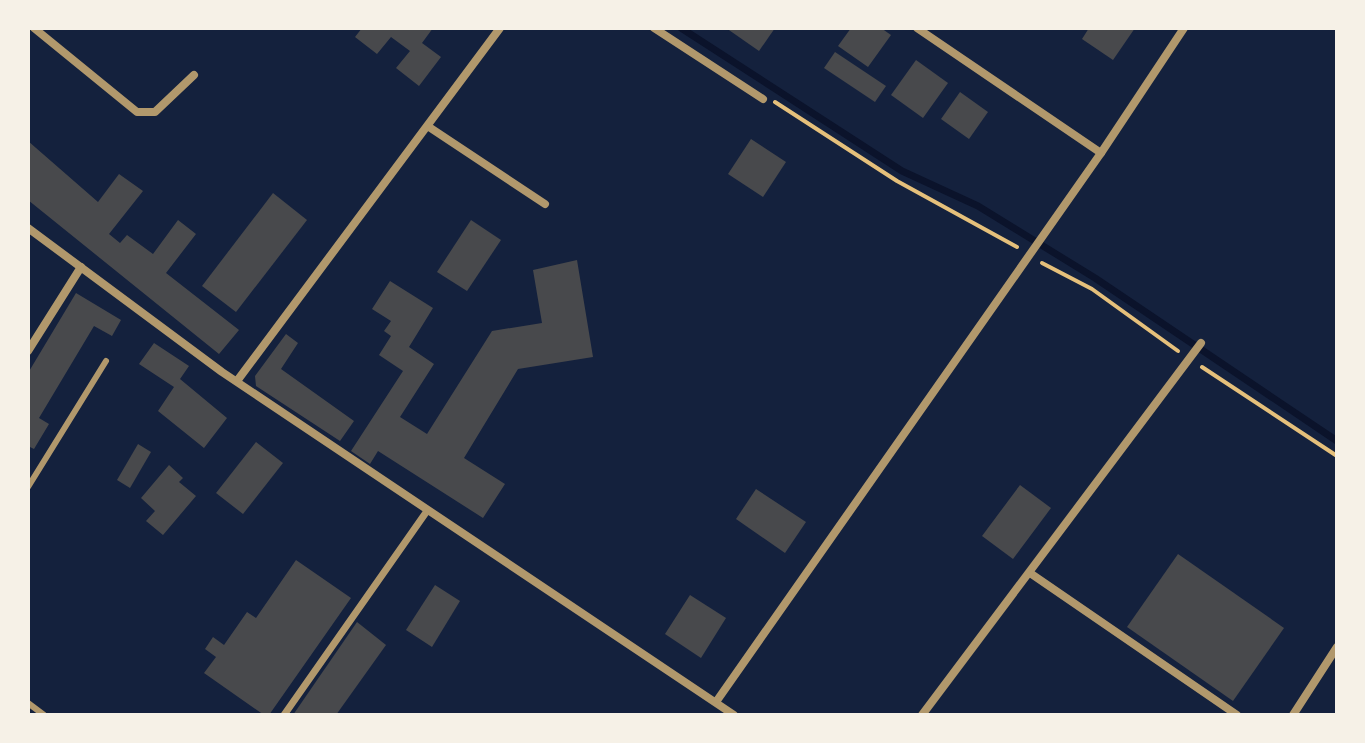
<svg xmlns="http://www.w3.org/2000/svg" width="1365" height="743" viewBox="0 0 1365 743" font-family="Overpass,sans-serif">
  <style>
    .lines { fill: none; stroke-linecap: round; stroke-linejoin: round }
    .stream { stroke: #0b132b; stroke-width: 7 }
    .building { fill: #48494c }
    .path { stroke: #e5c07b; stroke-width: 4 }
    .service { stroke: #b1986c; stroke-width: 6 }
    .pedestrian { stroke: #b1986c; stroke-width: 7 }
    .minor { stroke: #b1986c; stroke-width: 8 }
  </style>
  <rect width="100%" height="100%" fill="#14213d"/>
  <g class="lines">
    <polyline class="stream" points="681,28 902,171 978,206 1095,278 1337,441"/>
  </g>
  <g class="building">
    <polygon points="362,28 433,28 422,43 441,57 419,86 396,68 410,51 391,37 377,54 355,37"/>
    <polygon points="726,28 775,28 759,51"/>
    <polygon points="851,28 881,28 891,35 868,67 838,46"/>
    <polygon points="1089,28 1135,28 1113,60 1082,39"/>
    <polygon points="835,52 886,86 875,102 824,68"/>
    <polygon points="916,60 948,83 923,118 891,95"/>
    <polygon points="960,92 988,112 969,139 941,119"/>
    <polygon points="751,139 786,162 763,197 728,174"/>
    <polygon points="28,141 98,202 119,174 143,191 109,234 120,243 127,235 153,254 178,220 196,234 166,273 239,330 219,354 28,200"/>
    <polygon points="273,193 307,220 236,312 202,286"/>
    <polygon points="471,220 501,240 467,291 437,272"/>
    <polygon points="577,260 593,357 518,369 464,458 505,484 483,518 378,451 370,464 351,451 403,371 379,355 391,336 384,331 391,321 372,309 390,281 433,308 409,347 434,364 400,417 427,434 492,331 542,323 533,270"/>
    <polygon points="76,293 121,320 112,336 94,326 39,418 49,424 34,449 28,446 28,373"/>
    <polygon points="286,334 298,343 281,369 354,421 340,441 256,386 255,376"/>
    <polygon points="154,343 189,366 180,379 227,418 204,448 158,411 174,387 139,364"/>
    <polygon points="256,442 283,463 243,514 216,493"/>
    <polygon points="138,444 151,452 130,488 117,480"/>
    <polygon points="169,465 183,478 179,482 196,496 163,535 146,521 155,511 141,498"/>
    <polygon points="1020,485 1051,508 1013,559 982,536"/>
    <polygon points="756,489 806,522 785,553 736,519"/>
    <polygon points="1178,554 1284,628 1233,701 1127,627"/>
    <polygon points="296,560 351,598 269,715 264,715 204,673 216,657 205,649 213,637 224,645 247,612 256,618"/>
    <polygon points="435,585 460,601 432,647 406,630"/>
    <polygon points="690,595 726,618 701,658 665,634"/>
    <polygon points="357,622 386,645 336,715 293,715"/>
  </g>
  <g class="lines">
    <g class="path">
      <polyline points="775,102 897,181 1017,247"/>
      <polyline points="1042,263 1092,289 1178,351"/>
      <polyline points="1202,367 1337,456"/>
    </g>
    <g class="service">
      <polyline points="28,487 106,361"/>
      <polyline points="28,703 44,715"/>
    </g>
    <polyline class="pedestrian" points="284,715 427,511"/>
    <g class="minor">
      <polyline points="34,28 137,112 155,112 194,75"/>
      <polyline points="654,28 763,99"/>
      <polyline points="917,28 1101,153"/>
      <polyline points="429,127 545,204"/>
      <polyline points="28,228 222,372 734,715"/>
      <polyline points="28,351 81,267"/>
      <polyline points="237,381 500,28"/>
      <polyline points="1030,573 1237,715"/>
      <polyline points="716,702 1101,153 1184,28"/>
      <polyline points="922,715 1201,343"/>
      <polyline points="1293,715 1337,647"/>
    </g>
  </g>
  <rect width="1365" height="743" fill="none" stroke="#f6f1e7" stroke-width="60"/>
</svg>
